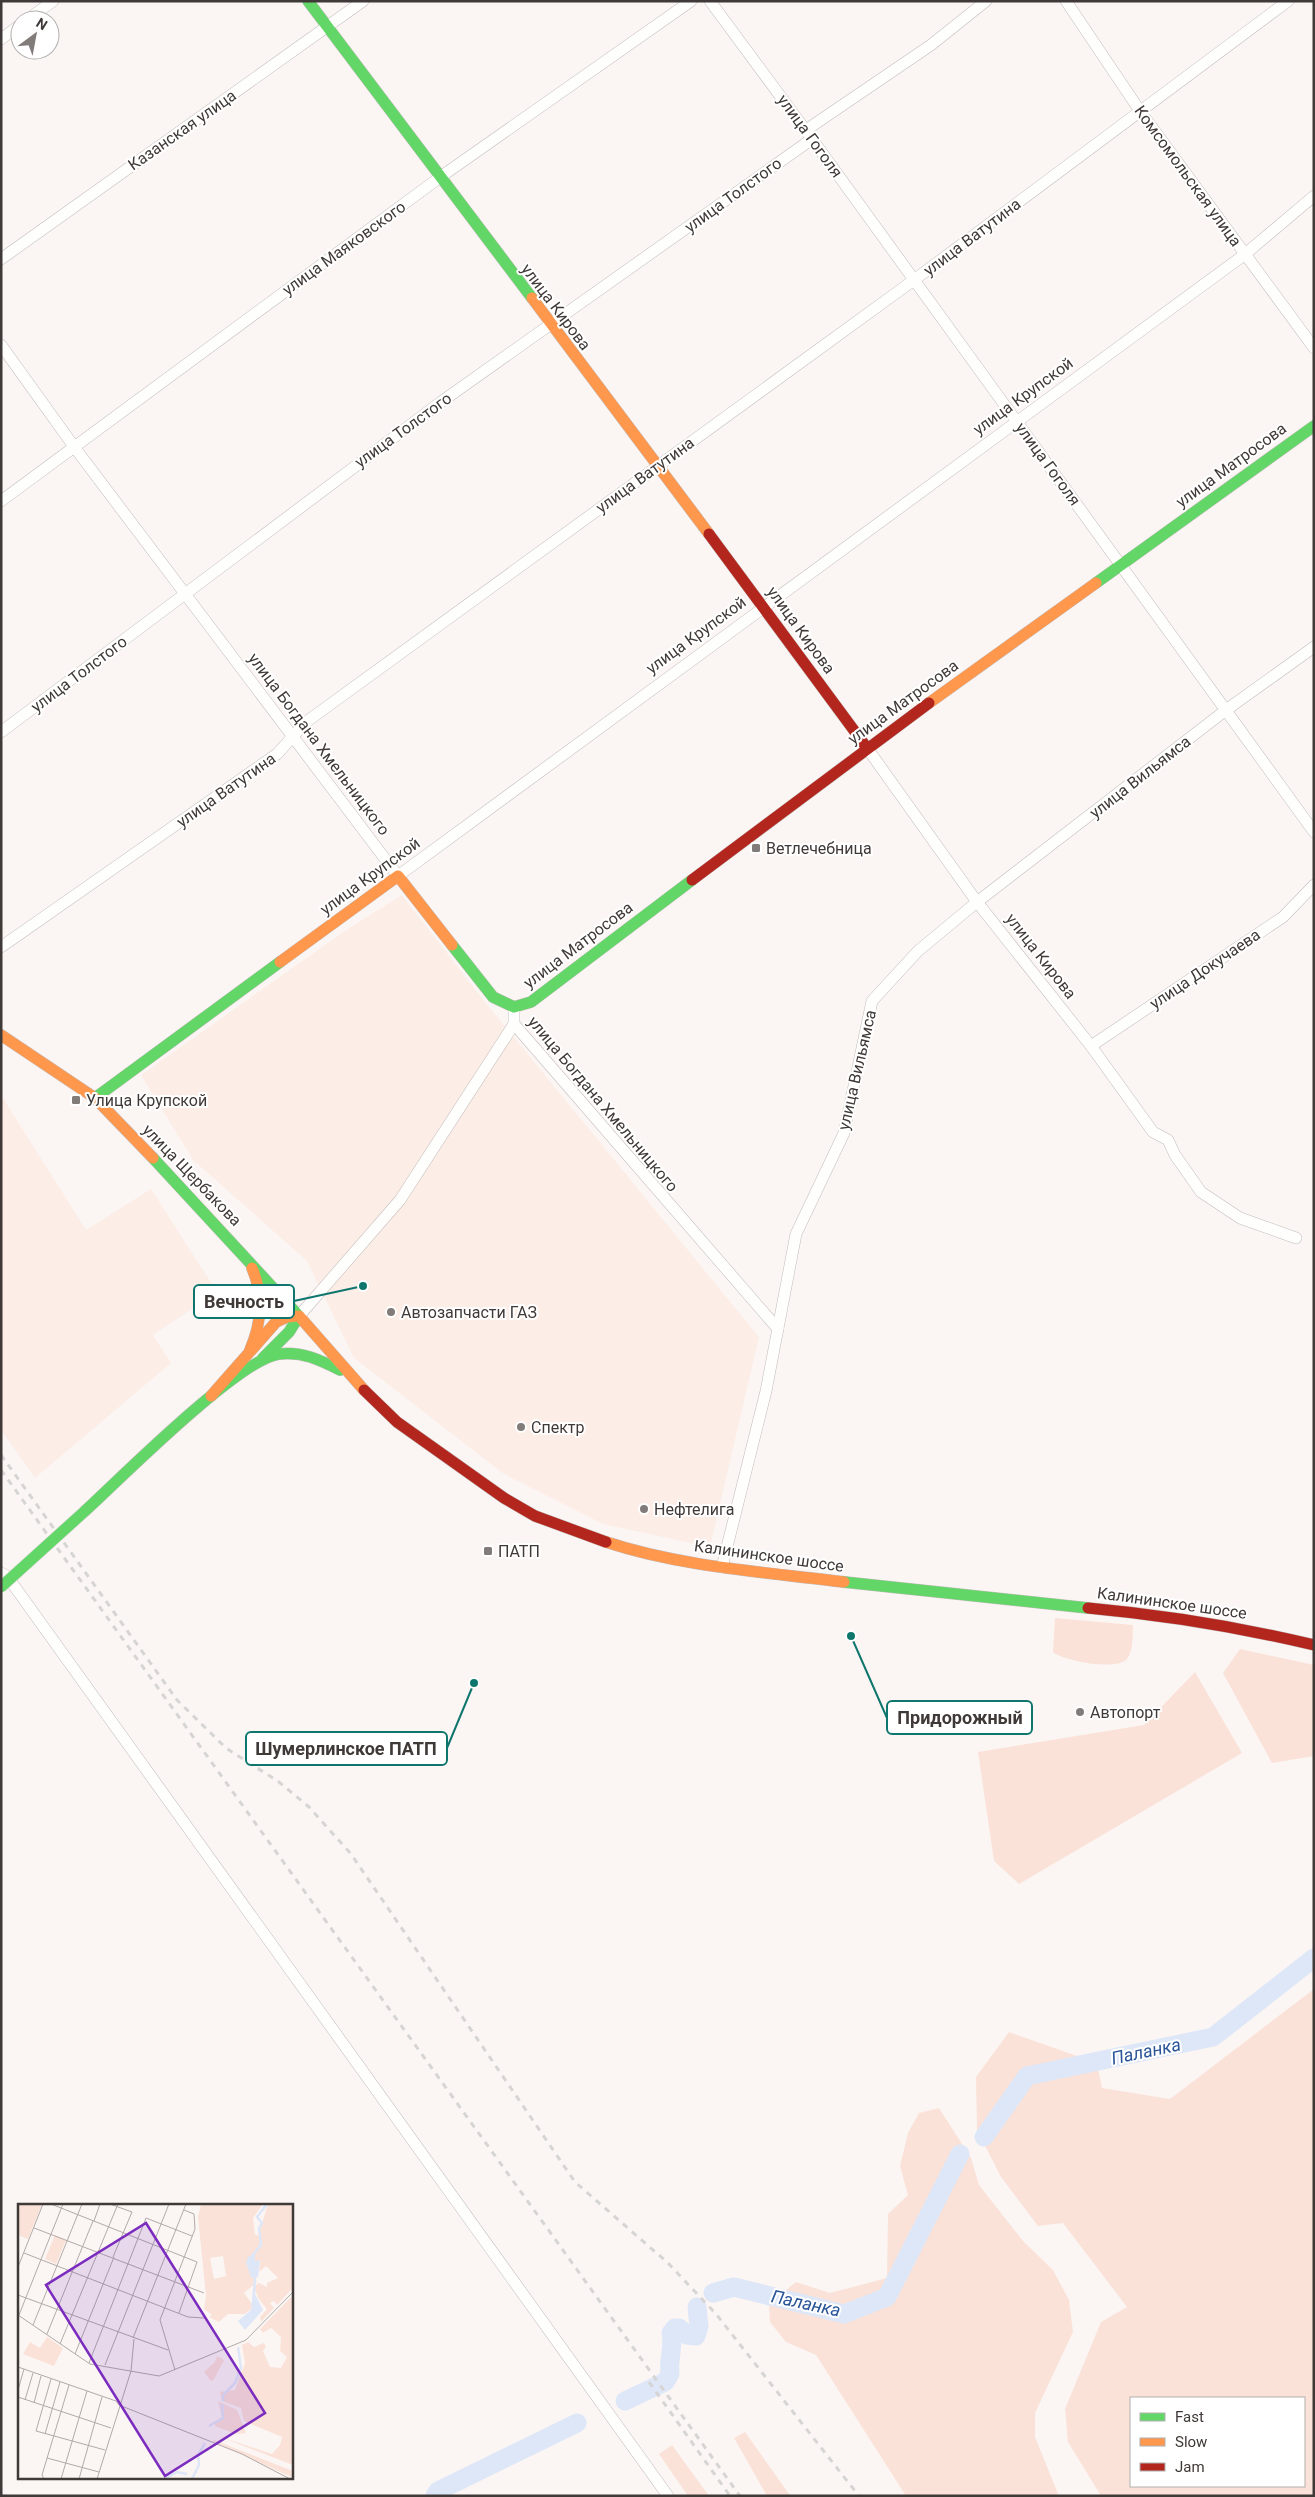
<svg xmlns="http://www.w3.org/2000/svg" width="1315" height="2497" viewBox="0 0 1315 2497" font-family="Roboto,sans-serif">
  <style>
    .built { fill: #fdede7 }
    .green { fill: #fae2d8; fill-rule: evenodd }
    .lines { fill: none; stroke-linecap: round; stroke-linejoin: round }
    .stream { stroke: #dee7f7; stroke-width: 3 }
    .river { stroke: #dee7f7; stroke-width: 19 }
    .street-casing { stroke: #c2bcba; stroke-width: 12 }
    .fast-casing { stroke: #c2bcba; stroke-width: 12 }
    .slow-casing { stroke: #c2bcba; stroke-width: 12 }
    .jam-casing { stroke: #c2bcba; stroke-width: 12 }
    .street { stroke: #fefefd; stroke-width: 11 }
    .fast { stroke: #63d668; stroke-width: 11 }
    .slow { stroke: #ff974d; stroke-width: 11 }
    .jam { stroke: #b3261e; stroke-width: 11 }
    .rail { stroke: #d6d5d4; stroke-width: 3; stroke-dasharray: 6 6; stroke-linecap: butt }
    .fast-bridge-casing { stroke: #d7d4d3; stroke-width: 12; stroke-linecap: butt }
    .fast-bridge { stroke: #63d668; stroke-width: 11 }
    .poi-dot { fill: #817b79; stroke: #fff; stroke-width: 2 }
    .labels { text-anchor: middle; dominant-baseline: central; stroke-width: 4; stroke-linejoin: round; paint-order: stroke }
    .street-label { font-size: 16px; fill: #3f3937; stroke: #fff }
    .poi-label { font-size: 16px; fill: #3f3937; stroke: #fff; text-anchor: start }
    .water-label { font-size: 18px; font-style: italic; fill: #295498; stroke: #fff }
    .inset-river { fill: none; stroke: #dee7f7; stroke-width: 2.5 }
    .inset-road { fill: none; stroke: #b0aaa8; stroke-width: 1 }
    .view { fill: #7b2cbf; fill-opacity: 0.15; stroke: #7b2cbf; stroke-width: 2.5 }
    .inset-edge { fill: none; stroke: #3f3937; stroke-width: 2.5 }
    .leader { fill: none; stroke: #0f766e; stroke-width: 2 }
    .callout-dot { fill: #0f766e; stroke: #fff; stroke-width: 2 }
    .callout { fill: #fff; stroke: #0f766e; stroke-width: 2 }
    .callout-label { font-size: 18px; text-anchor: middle; font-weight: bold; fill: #3f3937 }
  </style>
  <rect width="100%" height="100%" fill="#fbf6f4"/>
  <g class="built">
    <polygon points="402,895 485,1002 759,1337 710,1547 603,1524 504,1474 354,1358 307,1261 193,1160 141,1075 346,930"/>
    <polygon points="1,1095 86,1230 151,1189 217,1292 153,1335 171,1363 35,1478 1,1430"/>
  </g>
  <g class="green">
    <path d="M1055,1618L1133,1625C1132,1636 1134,1650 1127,1659C1117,1671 1063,1661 1053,1652Z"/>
    <polygon points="1240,1649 1314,1665 1314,1756 1272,1763 1223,1673"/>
    <polygon points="1195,1672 1242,1753 1019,1884 994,1861 978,1752 1144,1725"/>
    <path d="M1314,1989V2496H1101L1068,2442L1065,2409L1101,2322L1127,2307L1063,2223L1038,2226L1001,2177L977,2130L976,2077L1009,2032L1097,2063L1102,2088L1170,2099ZM1304,2398V2486H1131V2398Z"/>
    <polygon points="939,2108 971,2158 979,2185 1023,2241 1053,2270 1069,2300 1073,2332 1035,2413 1035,2437 1059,2496 906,2496 816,2355 786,2342 770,2322 769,2304 796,2282 830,2293 887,2278 888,2214 908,2195 900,2166 908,2133 919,2113"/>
    <polygon points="745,2432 789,2494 791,2496 767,2496 734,2438"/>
    <polygon points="672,2445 709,2496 688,2496 659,2454"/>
  </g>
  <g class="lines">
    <polyline class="stream" points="1,2495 6,2496"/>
    <g class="river">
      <polyline points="984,2137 1027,2076 1213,2037 1314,1958"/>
      <polyline points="713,2293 734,2287 844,2314 887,2297 960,2154"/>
      <path d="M625,2401L665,2382L670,2374C668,2359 674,2348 671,2333L675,2328H679L687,2335L696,2336L699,2326L697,2307"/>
      <polyline points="435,2496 438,2491 577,2423"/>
    </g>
    <g class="street-casing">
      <g id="street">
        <polyline points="710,1 812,139 1314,832"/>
        <polyline points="1066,1 1140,111 1314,348"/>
        <polyline points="27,20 53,1"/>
        <polyline points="1,39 20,25"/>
        <polyline points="806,130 931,45 986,1"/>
        <polyline points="1,259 363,1"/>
        <polyline points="1,345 75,448 398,876 1244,255 1314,196"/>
        <polyline points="1,501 439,178 691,1"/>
        <polyline points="1,732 441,402 812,139"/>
        <polyline points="867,748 977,902 1091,1046 1153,1132 1168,1140 1175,1155 1201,1192 1240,1218 1296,1238"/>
        <polyline points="1,947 277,754 306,722 914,280 1288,1"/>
        <polyline points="514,1007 514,1024 778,1329"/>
        <polyline points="1091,1046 1283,917 1314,885"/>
        <polyline points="299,1316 400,1200 514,1024"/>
        <polyline points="722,1567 766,1391 796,1234 844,1133 872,1001 918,951 977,902 1226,710 1314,647"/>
        <polyline points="1,1573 7,1576 668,2496"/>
      </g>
    </g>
    <g class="fast-casing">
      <g id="fast">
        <polyline points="308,1 532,298"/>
        <polyline points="1096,583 1314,426"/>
        <polyline points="452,945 493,997 514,1007 531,1002 692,880"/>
        <polyline points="95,1098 280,962"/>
        <polyline points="153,1158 299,1316 289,1332 263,1358"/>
        <path d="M85,1511C120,1479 239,1359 279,1354C302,1351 320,1360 340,1370"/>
        <polyline points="844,1582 1088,1608"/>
      </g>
    </g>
    <g class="slow-casing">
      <g id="slow">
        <polyline points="532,298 709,534"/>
        <polyline points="929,703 1096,583"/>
        <polyline points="280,962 398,876 452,945"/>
        <polyline points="1,1035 95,1098 153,1158"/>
        <path d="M250,1350C262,1322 264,1296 252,1268"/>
        <polyline points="211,1396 276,1322 287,1317 299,1316 364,1390"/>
        <path d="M606,1542C682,1567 765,1572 844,1582"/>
      </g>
    </g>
    <g class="jam-casing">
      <g id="jam">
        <polyline points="709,534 867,748"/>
        <polyline points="692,880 929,703"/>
        <polyline points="364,1390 397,1422 504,1498 535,1516 606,1542"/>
        <path d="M1088,1608C1164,1615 1239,1627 1314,1645"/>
      </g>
    </g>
    <use href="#street" class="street"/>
    <use href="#fast" class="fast"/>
    <use href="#slow" class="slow"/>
    <use href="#jam" class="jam"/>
    <g class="rail">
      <polyline points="1,1455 177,1700 226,1748 279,1782 309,1807 351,1854 575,2182 668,2263 716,2314 859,2496"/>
      <polyline points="1,1470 740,2496"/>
      <polyline points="649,2382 730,2496"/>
    </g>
    <g class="fast-bridge-casing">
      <polyline id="fast-bridge" points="1,1587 85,1511"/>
    </g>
    <use href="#fast-bridge" class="fast-bridge"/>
  </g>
  <g class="poi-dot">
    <rect x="751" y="843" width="10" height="10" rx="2.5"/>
    <rect x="71" y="1095" width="10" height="10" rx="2.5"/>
    <circle cx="391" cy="1312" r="5"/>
    <circle cx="521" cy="1427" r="5"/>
    <circle cx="644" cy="1509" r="5"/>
    <rect x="483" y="1546" width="10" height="10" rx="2.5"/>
    <circle cx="1080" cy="1712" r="5"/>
  </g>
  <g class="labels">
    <g class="street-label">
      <text transform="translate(182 130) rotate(-35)">Казанская улица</text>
      <text transform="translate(810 136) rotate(54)">улица Гоголя</text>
      <text transform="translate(1188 176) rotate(54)">Комсомольская улица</text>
      <text transform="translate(733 195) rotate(-36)">улица Толстого</text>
      <text transform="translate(972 237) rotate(-37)">улица Ватутина</text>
      <text transform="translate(344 248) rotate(-36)">улица Маяковского</text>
      <text transform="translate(556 307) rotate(53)">улица Кирова</text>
      <text transform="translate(1023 396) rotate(-36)">улица Крупской</text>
      <text transform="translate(403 430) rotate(-36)">улица Толстого</text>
      <text transform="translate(1048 464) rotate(54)">улица Гоголя</text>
      <text transform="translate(1231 465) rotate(-36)">улица Матросова</text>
      <text transform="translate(645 475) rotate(-36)">улица Ватутина</text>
      <text transform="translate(801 630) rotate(54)">улица Кирова</text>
      <text transform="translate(696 635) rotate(-36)">улица Крупской</text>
      <text transform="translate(79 674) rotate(-37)">улица Толстого</text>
      <text transform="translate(903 702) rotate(-36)">улица Матросова</text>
      <text transform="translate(319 744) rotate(53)">улица Богдана Хмельницкого</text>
      <text transform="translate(1140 777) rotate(-38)">улица Вильямса</text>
      <text transform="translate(226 790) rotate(-35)">улица Ватутина</text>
      <text transform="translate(370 876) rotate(-36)">улица Крупской</text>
      <text transform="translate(578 945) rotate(-37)">улица Матросова</text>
      <text transform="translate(1041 956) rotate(52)">улица Кирова</text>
      <text transform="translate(1205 969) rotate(-34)">улица Докучаева</text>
      <text transform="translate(857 1070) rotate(-77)">улица Вильямса</text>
      <text transform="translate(603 1104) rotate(50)">улица Богдана Хмельницкого</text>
      <text transform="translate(192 1175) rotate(46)">улица Щербакова</text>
      <text transform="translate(769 1556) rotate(8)">Калининское шоссе</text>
      <text transform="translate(1172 1603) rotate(8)">Калининское шоссе</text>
    </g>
    <g class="poi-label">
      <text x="766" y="848">Ветлечебница</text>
      <text x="86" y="1100">Улица Крупской</text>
      <text x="401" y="1312">Автозапчасти ГАЗ</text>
      <text x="531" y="1427">Спектр</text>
      <text x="654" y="1509">Нефтелига</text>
      <text x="498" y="1551">ПАТП</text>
      <text x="1090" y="1712">Автопорт</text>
    </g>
    <g class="water-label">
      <text transform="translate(1146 2051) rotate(-12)">Паланка</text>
      <text transform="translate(806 2303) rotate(12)">Паланка</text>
    </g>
  </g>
  <g transform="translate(18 2204)">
    <rect width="275" height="275" fill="#fbf6f4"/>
    <path d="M0,0H24L10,35L0,31ZM183,0H245L235,14L237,30L240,32L250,0H275V84L259,101L256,97L252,99L256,104L243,118L242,113L249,105L240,94L236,82L241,79L249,83V79L260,74L248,62L241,68L242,57H237V50L230,53L239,78L226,89L234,100L233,105L227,110H210L201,118L191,113L194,111L186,105L188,92L180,13ZM205,52L208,72L196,75L192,54ZM37,31L48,36L38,60L27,55ZM275,91V261L200,232L254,250L262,241L264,233L226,217L223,204L204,197L202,188L217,186L227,159L224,141L230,138L236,143L246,139L248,143L245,147L252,163L263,164L269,153L262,147L263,133L253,124L245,129L242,125ZM29,133L45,144L36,162L5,150L12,138L22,144ZM199,152L206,156L195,177L192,176L186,168L197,158ZM200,197L219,206L228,229L218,230L197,222V218L204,213ZM196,236L275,267V274L195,237Z" fill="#fae2d8" fill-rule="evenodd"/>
    <path d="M237,49V57L242,56L240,73L237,74L233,73L228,59L230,53ZM235,86L245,106L227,126L220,117L233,106Z" fill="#dee7f7"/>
    <path class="inset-river" d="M234,52L243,41L241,24L244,19L239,13L249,0M236,90L237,72M205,197V191L217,179L223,164L220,143M191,222L205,214L204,200M146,275L159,268L169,270M174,275L181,261L180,251L187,239"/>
    <path class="inset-road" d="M33,0L179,58L161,109M92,0L114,8L95,53M76,17L82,0M16,24L186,89M6,49L170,113L186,114M0,63L25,0M0,91L150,146M0,111L72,160L141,172L228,136L275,88M1,111L45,0M15,121L64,0M29,130L75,17M115,134L168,0M42,140L100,0M57,150L96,53M71,159L128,14L174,32M87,161L151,0M0,163L98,197L101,201L224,250L272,275M157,166L142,116L177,25L176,10L166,6M113,167L116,135M33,175L18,227L87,246M0,186L6,165M0,193L93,224M7,196L15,169M16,199L23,172M27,230L42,178M29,254L81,268M26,275L24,271L51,181M43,275L69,187M61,275L84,193M79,275L113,167"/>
    <path class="view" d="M128,19L247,209L147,272L28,81Z"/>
    <rect width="275" height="275" class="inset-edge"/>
  </g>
  <path class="leader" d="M363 1286L294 1301M851 1636L887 1718M474 1683L447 1748"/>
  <g class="callout-dot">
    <circle cx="363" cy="1286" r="5"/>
    <circle cx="851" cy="1636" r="5"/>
    <circle cx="474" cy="1683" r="5"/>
  </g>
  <g class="callout">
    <rect x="194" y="1285" width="100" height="33" rx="5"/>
    <rect x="887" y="1701" width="145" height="33" rx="5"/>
    <rect x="246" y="1732" width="201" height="33" rx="5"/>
  </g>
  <g class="callout-label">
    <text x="244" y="1308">Вечность</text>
    <text x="960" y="1724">Придорожный</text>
    <text x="346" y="1755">Шумерлинское ПАТП</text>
  </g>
  <rect width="1315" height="2497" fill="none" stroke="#3f3937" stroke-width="5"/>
  <rect x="1130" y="2397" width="175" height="90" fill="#ffffff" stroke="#b2b0af"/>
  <rect x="1140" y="2413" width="25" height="8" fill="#63d668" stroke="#b2b0af"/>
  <text x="1175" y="2422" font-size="15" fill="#3f3937">Fast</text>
  <rect x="1140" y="2438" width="25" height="8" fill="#ff974d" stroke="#b2b0af"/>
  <text x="1175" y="2447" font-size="15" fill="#3f3937">Slow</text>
  <rect x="1140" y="2463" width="25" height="8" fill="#b3261e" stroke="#b2b0af"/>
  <text x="1175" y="2472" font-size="15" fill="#3f3937">Jam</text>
  <g transform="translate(35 35) rotate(32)"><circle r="24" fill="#ffffff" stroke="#b2b0af"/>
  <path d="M0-4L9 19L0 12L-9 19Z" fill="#817b79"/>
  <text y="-8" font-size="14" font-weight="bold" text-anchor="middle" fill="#3f3937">N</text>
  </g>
</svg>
